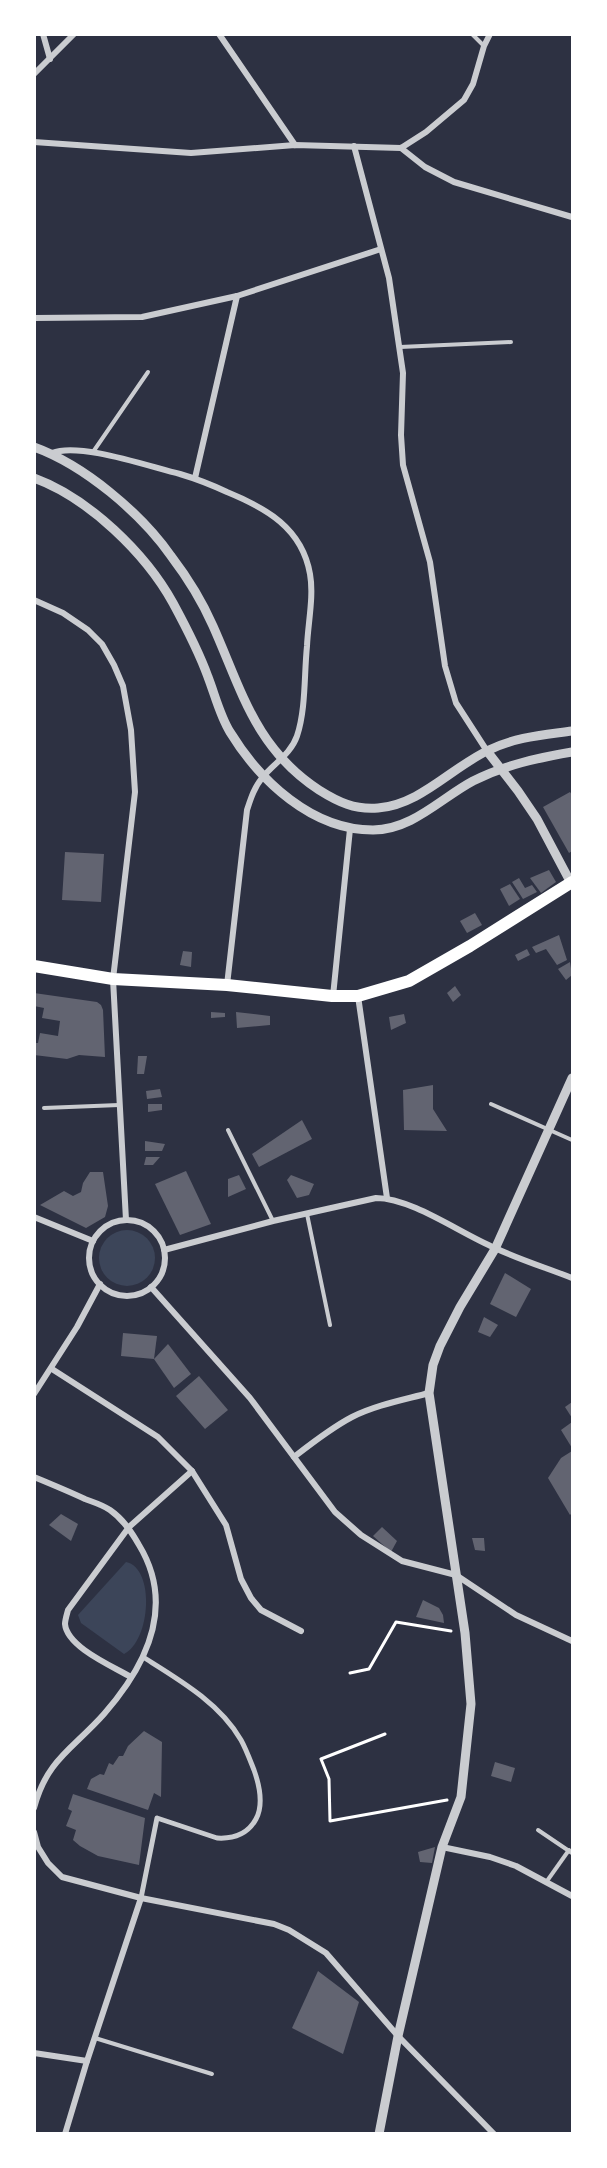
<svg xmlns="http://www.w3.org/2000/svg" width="607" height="2168" viewBox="0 0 607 2168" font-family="'Libre Baskerville',serif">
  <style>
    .green { fill: #3c4559 }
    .building { fill: #626471 }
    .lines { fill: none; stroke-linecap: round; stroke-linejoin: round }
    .path { stroke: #fff; stroke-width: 3 }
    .service { stroke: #caccd0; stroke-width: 4 }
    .pedestrian { stroke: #caccd0; stroke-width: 5 }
    .minor { stroke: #caccd0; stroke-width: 6 }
    .tertiary { stroke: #caccd0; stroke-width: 9 }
    .primary { stroke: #fff; stroke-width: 12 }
  </style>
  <rect width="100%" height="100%" fill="#2d3142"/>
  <g class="green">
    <circle cx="127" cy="1258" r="28"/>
    <path d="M126,1562C155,1568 151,1640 124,1654L81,1623L78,1615Z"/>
  </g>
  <g class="building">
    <polygon points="570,792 572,795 572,851 569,853 543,807"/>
    <polygon points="65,852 104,854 101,902 62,900"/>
    <polygon points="549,870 556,882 541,893 530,878"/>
    <polygon points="519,878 525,888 532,885 537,892 523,899 512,882"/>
    <polygon points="510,884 520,899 509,906 500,889"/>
    <polygon points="475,913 482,925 467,933 460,921"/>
    <polygon points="559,935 567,960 557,965 546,949 536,953 532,947"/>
    <polygon points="527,949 530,955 518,961 515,955"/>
    <polygon points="183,951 192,952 191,967 180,965"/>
    <polygon points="570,962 572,975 566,980 558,969"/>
    <polygon points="455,986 461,995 453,1002 447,993"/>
    <polygon points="34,993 97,1002 101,1005 103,1010 105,1057 79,1055 67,1059 34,1055 34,1043 38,1043 40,1033 58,1036 60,1021 42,1018 44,1008 34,1006"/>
    <polygon points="211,1012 225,1013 225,1017 211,1018"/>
    <polygon points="236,1012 270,1016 270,1025 237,1028"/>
    <polygon points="404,1014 406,1023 391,1030 389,1017"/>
    <polygon points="138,1056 147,1056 144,1074 137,1074"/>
    <polygon points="433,1085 433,1109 447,1131 404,1130 403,1090"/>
    <polygon points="160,1089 162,1097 147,1099 146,1091"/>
    <polygon points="148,1104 162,1104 162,1110 148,1112"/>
    <polygon points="302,1120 312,1139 259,1167 252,1154"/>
    <polygon points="145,1141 165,1144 162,1151 145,1151"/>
    <polygon points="146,1157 160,1157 153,1165 144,1165"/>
    <polygon points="186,1171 211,1224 180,1235 155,1184"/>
    <polygon points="90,1172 103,1172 108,1206 105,1217 86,1228 40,1205 64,1191 73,1196 81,1192 83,1183"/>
    <polygon points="239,1175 246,1189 228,1197 228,1179"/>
    <polygon points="291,1175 314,1184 309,1195 297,1198 287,1180"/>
    <polygon points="505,1273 531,1289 516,1317 490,1304"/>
    <polygon points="484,1317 498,1325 490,1337 478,1332"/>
    <polygon points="123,1333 157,1336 154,1359 121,1356"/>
    <polygon points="168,1344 191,1374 174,1388 154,1359"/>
    <polygon points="199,1376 228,1410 205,1429 176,1396"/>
    <polygon points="572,1402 572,1418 565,1407"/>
    <polygon points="572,1422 572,1448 561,1430"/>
    <polygon points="572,1451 572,1513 570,1515 548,1478 561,1458"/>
    <polygon points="61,1514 78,1524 71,1541 49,1525"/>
    <polygon points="382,1527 397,1541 391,1552 373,1536"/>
    <polygon points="472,1538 484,1538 485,1551 475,1550"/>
    <polygon points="423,1600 439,1608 443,1615 444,1623 416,1617"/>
    <polygon points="144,1731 162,1742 161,1797 154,1793 148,1810 87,1789 91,1779 100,1774 104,1775 109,1763 113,1765 119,1756 123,1756 128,1746"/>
    <polygon points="495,1762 515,1768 511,1782 491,1776"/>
    <polygon points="73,1794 145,1818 139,1865 98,1856 80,1846 73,1840 76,1830 66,1826 72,1811 68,1809"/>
    <polygon points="435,1847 432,1863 420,1862 418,1852"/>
    <polygon points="318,1971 359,2002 343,2054 292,2028"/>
  </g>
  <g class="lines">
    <g class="path">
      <polyline points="350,1673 369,1669 396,1622 451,1631"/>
      <polyline points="385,1734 321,1759 329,1779 330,1821 447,1800"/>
    </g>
    <g class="service">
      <polyline points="472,34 484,46"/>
      <polyline points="400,347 511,342"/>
      <polyline points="93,452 148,372"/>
      <polyline points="491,1104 572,1140"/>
      <polyline points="44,1108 119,1105"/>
      <polyline points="228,1130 273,1221"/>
      <polyline points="307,1214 330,1325"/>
      <polyline points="538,1830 572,1853"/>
      <polyline points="547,1881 569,1850"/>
      <polyline points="95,2038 212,2074"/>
    </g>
    <path class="pedestrian" d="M141,1898L157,1818L217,1838C233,1839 248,1834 256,1819C264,1804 259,1784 254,1770C250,1760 246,1749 241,1740C220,1703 178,1679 143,1657"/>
    <g class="minor">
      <polyline points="43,34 50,59"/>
      <polyline points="219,34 295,145"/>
      <polyline points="34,74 74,34"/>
      <polyline points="34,142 191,153 295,145 401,148 426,132 464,100 473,84 484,46 490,34"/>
      <polyline points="354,146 389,278 403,373 401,435 403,465 430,562 445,666 456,703 487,751"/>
      <polyline points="401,148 425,167 454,182 572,217"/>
      <polyline points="34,318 142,317 237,296 381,249"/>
      <path d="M52,453C80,442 150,467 180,474C197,479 212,485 227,492C266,508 302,528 310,574C314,596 308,623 307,646C304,675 306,709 297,736C291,754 273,764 262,778C254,788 251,798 247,810L227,985"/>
      <polyline points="195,478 237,296"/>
      <polyline points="34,600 63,613 88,630 102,644 114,665 123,686 131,730 135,792 113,979 126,1220"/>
      <polyline points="333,996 350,829"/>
      <polyline points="358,996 387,1198"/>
      <polyline points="34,1217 93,1241"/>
      <circle cx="127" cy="1258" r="38"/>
      <path d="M164,1250L273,1221L376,1198C412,1198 461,1234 495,1248C520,1260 547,1268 572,1278"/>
      <polyline points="151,1287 250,1398 335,1512 361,1535 402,1561 456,1575 516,1615 572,1641"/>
      <polyline points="52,1369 158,1437 192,1471 226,1525 241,1579 251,1598 261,1610 301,1631"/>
      <polyline points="34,1394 77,1327 100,1284"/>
      <path d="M294,1457C312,1443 331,1428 352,1417C376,1405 403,1400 429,1393"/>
      <path d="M34,1477C51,1484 68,1491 85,1499C93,1502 103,1505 110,1510C123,1519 131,1531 139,1545C176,1606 147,1665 104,1714C73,1749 47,1759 34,1808"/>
      <path d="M131,1677C112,1666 67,1647 65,1624C65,1620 67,1614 68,1610L129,1527L192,1471"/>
      <polyline points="34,1832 38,1847 48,1863 62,1877 141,1898 274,1924 289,1930 326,1953 398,2036 494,2134"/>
      <polyline points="442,1847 490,1857 516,1866 572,1896"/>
      <polyline points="34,2053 87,2061"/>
      <polyline points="65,2134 87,2061 141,1898"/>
    </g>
    <g class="tertiary">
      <path d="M34,447C84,465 141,513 171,556C187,577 202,601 213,626C242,691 255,748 319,790C338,802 355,810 378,808C420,805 452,767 489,750C515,737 544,735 572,731"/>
      <path d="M34,478C89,498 146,554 173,603C186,627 199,652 208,677C215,695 220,716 230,732C260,781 312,830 373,830C412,830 441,798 473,781C505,765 537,758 572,752"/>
      <polyline points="487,751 518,791 537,819 572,885"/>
      <polyline points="379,2134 398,2036 442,1847 461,1797 471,1704 465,1633 429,1393 433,1365 440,1346 460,1307 495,1249 572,1078"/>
    </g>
    <polyline class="primary" points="34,966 113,979 227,985 332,996 358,996 409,981 470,946 572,882"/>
  </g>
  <rect width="607" height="2168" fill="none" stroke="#ffffff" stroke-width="72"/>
</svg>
